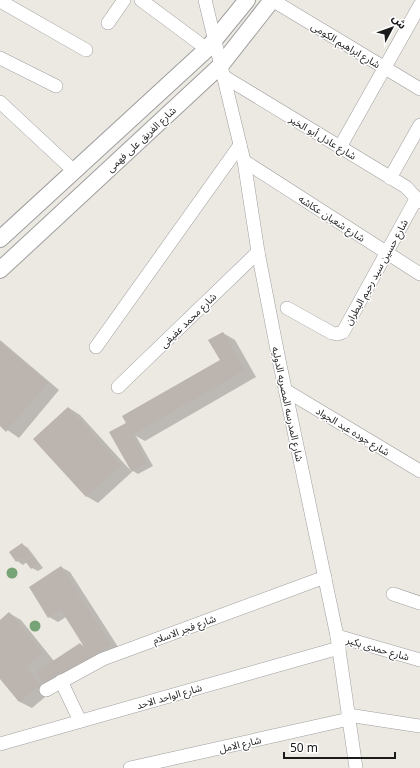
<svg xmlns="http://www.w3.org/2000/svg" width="420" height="768" viewBox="0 0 420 768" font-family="'Noto Sans','Noto Sans Arabic',sans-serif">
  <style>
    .shadow { fill: #0003 }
    .building { fill: #bcb4af }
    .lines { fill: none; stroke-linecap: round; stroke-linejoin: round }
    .minor-casing { stroke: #9f9f9f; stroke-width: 14 }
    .tertiary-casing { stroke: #9f9f9f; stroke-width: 18 }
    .minor { stroke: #fff; stroke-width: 13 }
    .tertiary { stroke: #fff; stroke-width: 16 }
    .tree { fill: #76a476 }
    .labels { text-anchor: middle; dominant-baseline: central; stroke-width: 3; stroke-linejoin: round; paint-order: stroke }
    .street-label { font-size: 10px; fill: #1b1b1b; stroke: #fff }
  </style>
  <rect width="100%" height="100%" fill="#ece8e2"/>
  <g class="shadow">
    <polygon points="223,333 235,340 256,377 145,441 136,436 153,466 138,474 133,471 98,503 86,496 69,408 80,415 131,471 125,424 221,360"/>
    <polygon points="0,340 59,390 19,438 0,425"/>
    <polygon points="22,544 28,548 43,568 38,571 32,568 27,562 23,565 17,561"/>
    <polygon points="61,567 70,572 120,650 51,692 32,708 20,702 0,677 0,621 9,613 21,620 54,661 80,644 86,647 66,617 58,622 49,617"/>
  </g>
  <g class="building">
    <polygon points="223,332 245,370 132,435 147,462 131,471 109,432 126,423 122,416 220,360 208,340"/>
    <polygon points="0,342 48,383 6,432 0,426"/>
    <polygon points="68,407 121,465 86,497 33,439"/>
    <polygon points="22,543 38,564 31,569 22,557 16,562 9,552"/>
    <polygon points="61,566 111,645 91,658 61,610 48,618 29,587"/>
    <polygon points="9,612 43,653 26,667 40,685 19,702 0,679 0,620"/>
    <polygon points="80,643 90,658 46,687 36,672"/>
  </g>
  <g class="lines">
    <g class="minor-casing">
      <g id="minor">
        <polyline points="141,0 207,49"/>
        <polyline points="205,0 244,161 258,252 279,360 337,636 356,768"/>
        <polyline points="272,0 420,89"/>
        <polyline points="0,1 86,50"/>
        <polyline points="108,23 124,0"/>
        <polyline points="0,58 56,86"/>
        <polyline points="223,76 406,187 420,202"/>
        <polyline points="0,102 74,171"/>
        <polyline points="340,147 420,5"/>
        <polyline points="244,161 420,274"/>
        <polyline points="390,178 420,125"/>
        <polyline points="287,308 332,333 337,334 343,332 416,199"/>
        <polyline points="96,347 240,145"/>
        <polyline points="118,387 258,252"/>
        <polyline points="285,390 420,471"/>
        <polyline points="393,594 420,603"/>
        <polyline points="337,636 420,660"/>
        <polyline points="61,681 80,721"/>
        <polyline points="46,690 103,659 325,577"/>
        <polyline points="348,715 420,726"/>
        <polyline points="0,744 339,648"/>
        <polyline points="130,768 349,719"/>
      </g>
    </g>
    <g class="tertiary-casing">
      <g id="tertiary">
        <polyline points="0,239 207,49 247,0"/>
        <polyline points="0,270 221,65 272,0"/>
      </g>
    </g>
    <use href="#minor" class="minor"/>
    <use href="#tertiary" class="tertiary"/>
  </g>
  <g class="tree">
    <circle cx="12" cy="573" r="5.5"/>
    <circle cx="35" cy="626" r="5.5"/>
  </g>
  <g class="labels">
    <g class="street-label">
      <text transform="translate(346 45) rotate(31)">شارع ابراهيم الكومى</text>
      <text transform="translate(323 137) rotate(31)">شارع عادل أبو الخير</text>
      <text transform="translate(141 139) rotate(-43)">شارع الفريق على فهمى</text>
      <text transform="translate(332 218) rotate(33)">شارع شعبان عكاشه</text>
      <text transform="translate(376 272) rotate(-61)">شارع حسين سيد رحيم البطران</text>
      <text transform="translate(188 320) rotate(-44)">شارع محمد عفيفى</text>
      <text transform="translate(288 404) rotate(78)">شارع المدرسه المصريه الدوليه</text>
      <text transform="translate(353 431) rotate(31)">شارع جوده عبد الجواد</text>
      <text transform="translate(184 629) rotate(-20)">شارع فجر الاسلام</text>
      <text transform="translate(378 648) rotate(16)">شارع حمدى بكير</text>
      <text transform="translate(169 696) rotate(-16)">شارع الواحد الاحد</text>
      <text transform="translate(240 744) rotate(-13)">شارع الامل</text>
    </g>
  </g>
  <g transform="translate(392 28) rotate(49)" stroke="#ffffff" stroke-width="3" paint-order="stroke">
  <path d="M0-3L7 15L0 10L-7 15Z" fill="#1b1b1b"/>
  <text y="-6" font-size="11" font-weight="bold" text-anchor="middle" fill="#1b1b1b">ش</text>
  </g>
  <path d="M284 752v6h111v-6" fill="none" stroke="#1b1b1b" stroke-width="2"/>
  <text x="290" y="752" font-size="12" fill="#1b1b1b" stroke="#ffffff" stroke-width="3" paint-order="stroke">50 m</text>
</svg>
